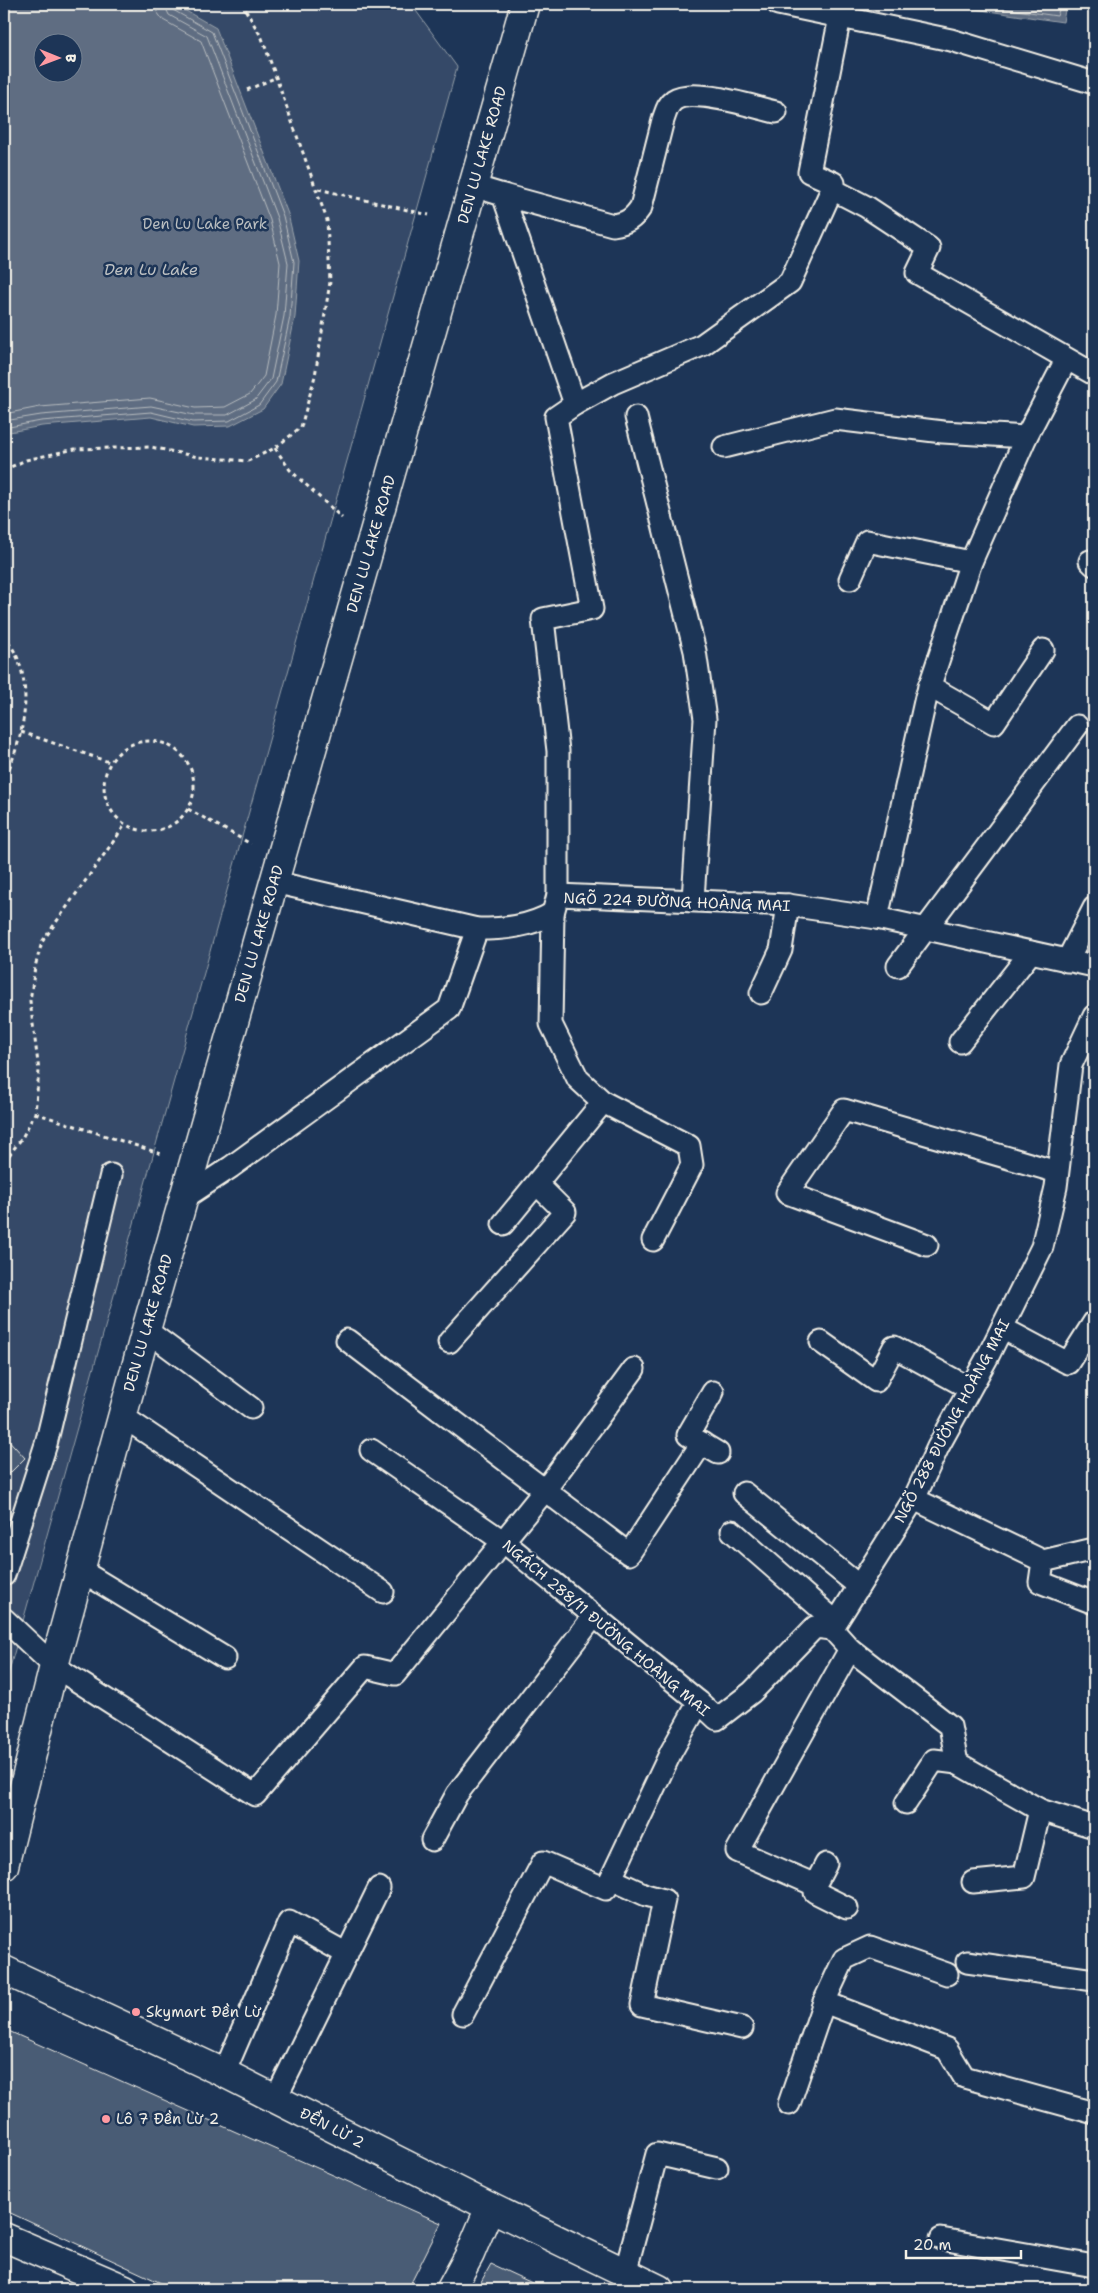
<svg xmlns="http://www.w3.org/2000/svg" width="1098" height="2293" viewBox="0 0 1098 2293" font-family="'Shantell Sans',sans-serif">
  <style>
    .green { fill: #354a67; stroke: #949ea8; fill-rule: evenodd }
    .water { fill: #5e6d82; stroke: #9aa2ab; fill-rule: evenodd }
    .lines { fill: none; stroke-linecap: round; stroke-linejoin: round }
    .shore { stroke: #b8bcbf; stroke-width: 1 }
    .building { fill: #485b74; stroke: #f4f1e8 }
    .service-casing { stroke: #f4f1e8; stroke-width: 25 }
    .minor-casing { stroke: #f4f1e8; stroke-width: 31 }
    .tertiary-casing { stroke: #f4f1e8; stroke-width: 31 }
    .path { stroke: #f4f1e8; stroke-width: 3; stroke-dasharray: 4 4; stroke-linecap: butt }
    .service { stroke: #1d3557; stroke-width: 21 }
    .minor { stroke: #1d3557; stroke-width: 28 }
    .tertiary { stroke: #1d3557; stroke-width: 28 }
    .poi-dot { fill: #ff9aa2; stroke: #1d3557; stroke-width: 2 }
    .labels { text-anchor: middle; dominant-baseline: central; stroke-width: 5; stroke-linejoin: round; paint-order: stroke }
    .street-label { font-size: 15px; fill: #f4f1e8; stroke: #1d3557 }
    .park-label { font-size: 15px; fill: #bbbfc1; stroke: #1d3557 }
    .poi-label { font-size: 15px; fill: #f4f1e8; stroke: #1d3557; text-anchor: start }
    .water-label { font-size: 16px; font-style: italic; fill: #c0c3c4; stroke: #1d3557 }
  </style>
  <rect width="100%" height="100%" fill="#1d3557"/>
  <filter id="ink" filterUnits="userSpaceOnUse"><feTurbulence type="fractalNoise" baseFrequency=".02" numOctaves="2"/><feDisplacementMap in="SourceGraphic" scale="10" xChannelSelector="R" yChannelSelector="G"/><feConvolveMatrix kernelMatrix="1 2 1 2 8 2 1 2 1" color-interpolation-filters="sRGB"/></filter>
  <g filter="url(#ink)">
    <path class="green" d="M4,4H411L457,67L4,1689ZM42,42H72V72H42Z"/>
    <g class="water">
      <path d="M4,4H161L179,7L216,28L288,214L299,261L295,317L281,384L263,409L230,426L193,427L151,417L42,426L4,433ZM42,42H72V72H42Z"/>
      <polygon points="940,4 1066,4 1063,22"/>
    </g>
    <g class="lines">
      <g class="shore">
        <polyline points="974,4 1057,16 1061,4"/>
        <polyline points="4,414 40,407 150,398 195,408 225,407 250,394 264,376 276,315 280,263 270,220 201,41 163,20 157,12 156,4"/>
        <polyline points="4,421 41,415 151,406 194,415 227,415 255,400 271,379 284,316 288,263 277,218 207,36 169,15 164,4"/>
        <polyline points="4,428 41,421 151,412 193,422 229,421 259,405 276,382 290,317 294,262 283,216 212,32 173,10 170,4"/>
      </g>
    </g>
    <g class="building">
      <polygon points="4,1435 25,1458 4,1479"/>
      <polygon points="4,2029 441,2223 408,2289 174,2289 4,2210"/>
      <polygon points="491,2264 545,2289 477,2289"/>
    </g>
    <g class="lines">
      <g class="service-casing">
        <g id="service">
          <polyline points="778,4 951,40 1094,83"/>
          <polyline points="840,17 809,172 834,183 832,189 867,207 929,248 917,273 1092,373 1094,369"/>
          <polyline points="473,186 503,195 575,404 556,417 592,609 543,619 558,751 558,895 553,913 551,1024 578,1079 603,1102 689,1146 692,1165 653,1240"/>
          <path d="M503,195L613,225C627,223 633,219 641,207L663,120C666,112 667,105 674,100C693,87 753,107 776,112"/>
          <polyline points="575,404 613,383 702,345 790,282 832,189"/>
          <polyline points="636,417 695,651 705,719 693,899"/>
          <polyline points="724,447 835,419 943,432 1026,437"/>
          <polyline points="1090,561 1094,565"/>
          <polyline points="850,579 867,541 971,562"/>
          <polyline points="929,686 994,723 1043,650"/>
          <path d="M274,882L477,929C504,929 529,927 553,913"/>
          <polyline points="558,895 788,905 877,918 1094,966"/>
          <polyline points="877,918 926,697 971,562 1026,437 1066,360"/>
          <polyline points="1067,961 1094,908"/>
          <polyline points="898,966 1077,726"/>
          <polyline points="761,993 781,950 788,905"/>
          <polyline points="1094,1016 1071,1065 1056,1187 1042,1247 987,1358 938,1447 914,1499 832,1629 850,1649 950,1726 957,1763 1040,1810 1094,1827"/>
          <polyline points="960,1042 1031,952"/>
          <polyline points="184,1198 231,1167 449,1009 477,929"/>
          <polyline points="503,1224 603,1102"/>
          <polyline points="927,1245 787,1193 844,1110 1057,1172"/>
          <polyline points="1002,1328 1068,1363 1094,1322"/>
          <polyline points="146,1330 251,1408"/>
          <polyline points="347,1340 629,1554 702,1443"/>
          <polyline points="449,1342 565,1212 537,1184"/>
          <polyline points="821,1342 876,1381 894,1347 969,1388"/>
          <polyline points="713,1392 688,1435 718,1453"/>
          <polyline points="122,1416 383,1592"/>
          <polyline points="371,1450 504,1542 699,1702 717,1719 752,1692 815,1627 832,1629"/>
          <polyline points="744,1493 859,1586"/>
          <polyline points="914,1499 1043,1561 1040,1582 1094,1603"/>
          <polyline points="732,1531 836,1622"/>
          <polyline points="1043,1561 1094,1549"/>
          <polyline points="80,1570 225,1658"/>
          <polyline points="4,1575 46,1444 111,1175"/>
          <polyline points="4,1619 54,1666 255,1795 365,1667 395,1674 545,1490 634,1369"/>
          <polyline points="906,1803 934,1760 957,1763"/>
          <polyline points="432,1840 457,1794 594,1616"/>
          <polyline points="826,1864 815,1885 815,1892 847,1908"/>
          <polyline points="611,1879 646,1895 664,1900 642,2005 742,2028"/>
          <polyline points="973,1882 1024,1877 1040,1810"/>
          <polyline points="815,1885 737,1851 850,1649"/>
          <polyline points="967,1962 1094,1980"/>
          <polyline points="824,2002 947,2049 964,2077 1094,2113"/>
          <polyline points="463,2014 543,1862 606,1889 671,1752 699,1702"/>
          <polyline points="224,2073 289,1922 347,1954"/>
          <polyline points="275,2100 379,1888"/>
          <polyline points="789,2104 824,2002 844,1959 870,1947 947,1974"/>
          <polyline points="941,2239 1094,2266"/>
          <polyline points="625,2273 657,2154 717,2168"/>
        </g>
      </g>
      <g class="minor-casing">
        <g id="minor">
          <polyline points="4,2237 125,2289"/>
          <polyline points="451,2289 470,2254 490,2207"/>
        </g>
      </g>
      <g class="tertiary-casing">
        <g id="tertiary">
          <polyline points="4,1866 54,1666 146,1330 525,4"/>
          <polyline points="4,1970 224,2073 490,2207 659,2289"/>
        </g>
      </g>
      <g class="path">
        <polyline points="247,90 277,77"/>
        <polyline points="318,189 429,215"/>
        <polyline points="275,448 290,470 342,518"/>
        <polyline points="4,470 26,460 75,449 151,447 198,457 248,461 275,448 301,427 315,376 330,282 327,220 262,38 242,4"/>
        <path d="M4,635C9,643 16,652 19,662C33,703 20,743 4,781"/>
        <polyline points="21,732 109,762"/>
        <circle cx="149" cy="786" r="45"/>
        <polyline points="188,809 251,844"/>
        <polyline points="35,1113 162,1154"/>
        <polyline points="4,1162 22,1138 35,1113 39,1071 30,1001 35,967 42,942 125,825"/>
      </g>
      <use href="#service" class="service"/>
      <use href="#minor" class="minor"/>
      <use href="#tertiary" class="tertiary"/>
    </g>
  </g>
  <g class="poi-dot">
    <circle cx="136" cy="2012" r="5"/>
    <circle cx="106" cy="2119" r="5"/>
  </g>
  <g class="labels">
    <g class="street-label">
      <text transform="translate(482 155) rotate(-74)">DEN LU LAKE ROAD</text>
      <text transform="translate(371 544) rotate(-74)">DEN LU LAKE ROAD</text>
      <text transform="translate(677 902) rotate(2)">NGÕ 224 ĐƯỜNG HOÀNG MAI</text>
      <text transform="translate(259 934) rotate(-74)">DEN LU LAKE ROAD</text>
      <text transform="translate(148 1323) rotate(-74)">DEN LU LAKE ROAD</text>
      <text transform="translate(952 1421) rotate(-62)">NGÕ 288 ĐƯỜNG HOÀNG MAI</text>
      <text transform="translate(606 1628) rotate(40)">NGÁCH 288/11 ĐƯỜNG HOÀNG MAI</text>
      <text transform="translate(332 2128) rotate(27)">ĐỀN LỪ 2</text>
    </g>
    <g class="park-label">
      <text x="205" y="224">Den Lu Lake Park</text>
    </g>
    <g class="poi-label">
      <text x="146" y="2012">Skymart Đền Lừ</text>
      <text x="116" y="2119">Lô 7 Đền Lừ 2</text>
    </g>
    <g class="water-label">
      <text x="151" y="269">Den Lu Lake</text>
    </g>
  </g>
  <rect width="1098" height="2293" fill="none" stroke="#1d3557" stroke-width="20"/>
  <rect x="10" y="10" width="1078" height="2273" fill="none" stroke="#f4f1e8" stroke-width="2" filter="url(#ink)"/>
  <g transform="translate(58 58) rotate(91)"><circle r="24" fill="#1d3557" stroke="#738091"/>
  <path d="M0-4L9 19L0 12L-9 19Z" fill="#ff9aa2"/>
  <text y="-8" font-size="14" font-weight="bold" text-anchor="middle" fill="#f4f1e8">B</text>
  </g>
  <path d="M906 2250v8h115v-8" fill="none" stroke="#f4f1e8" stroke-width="2.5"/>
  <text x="913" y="2250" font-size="15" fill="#f4f1e8" stroke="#1d3557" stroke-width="4" paint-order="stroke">20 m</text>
</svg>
